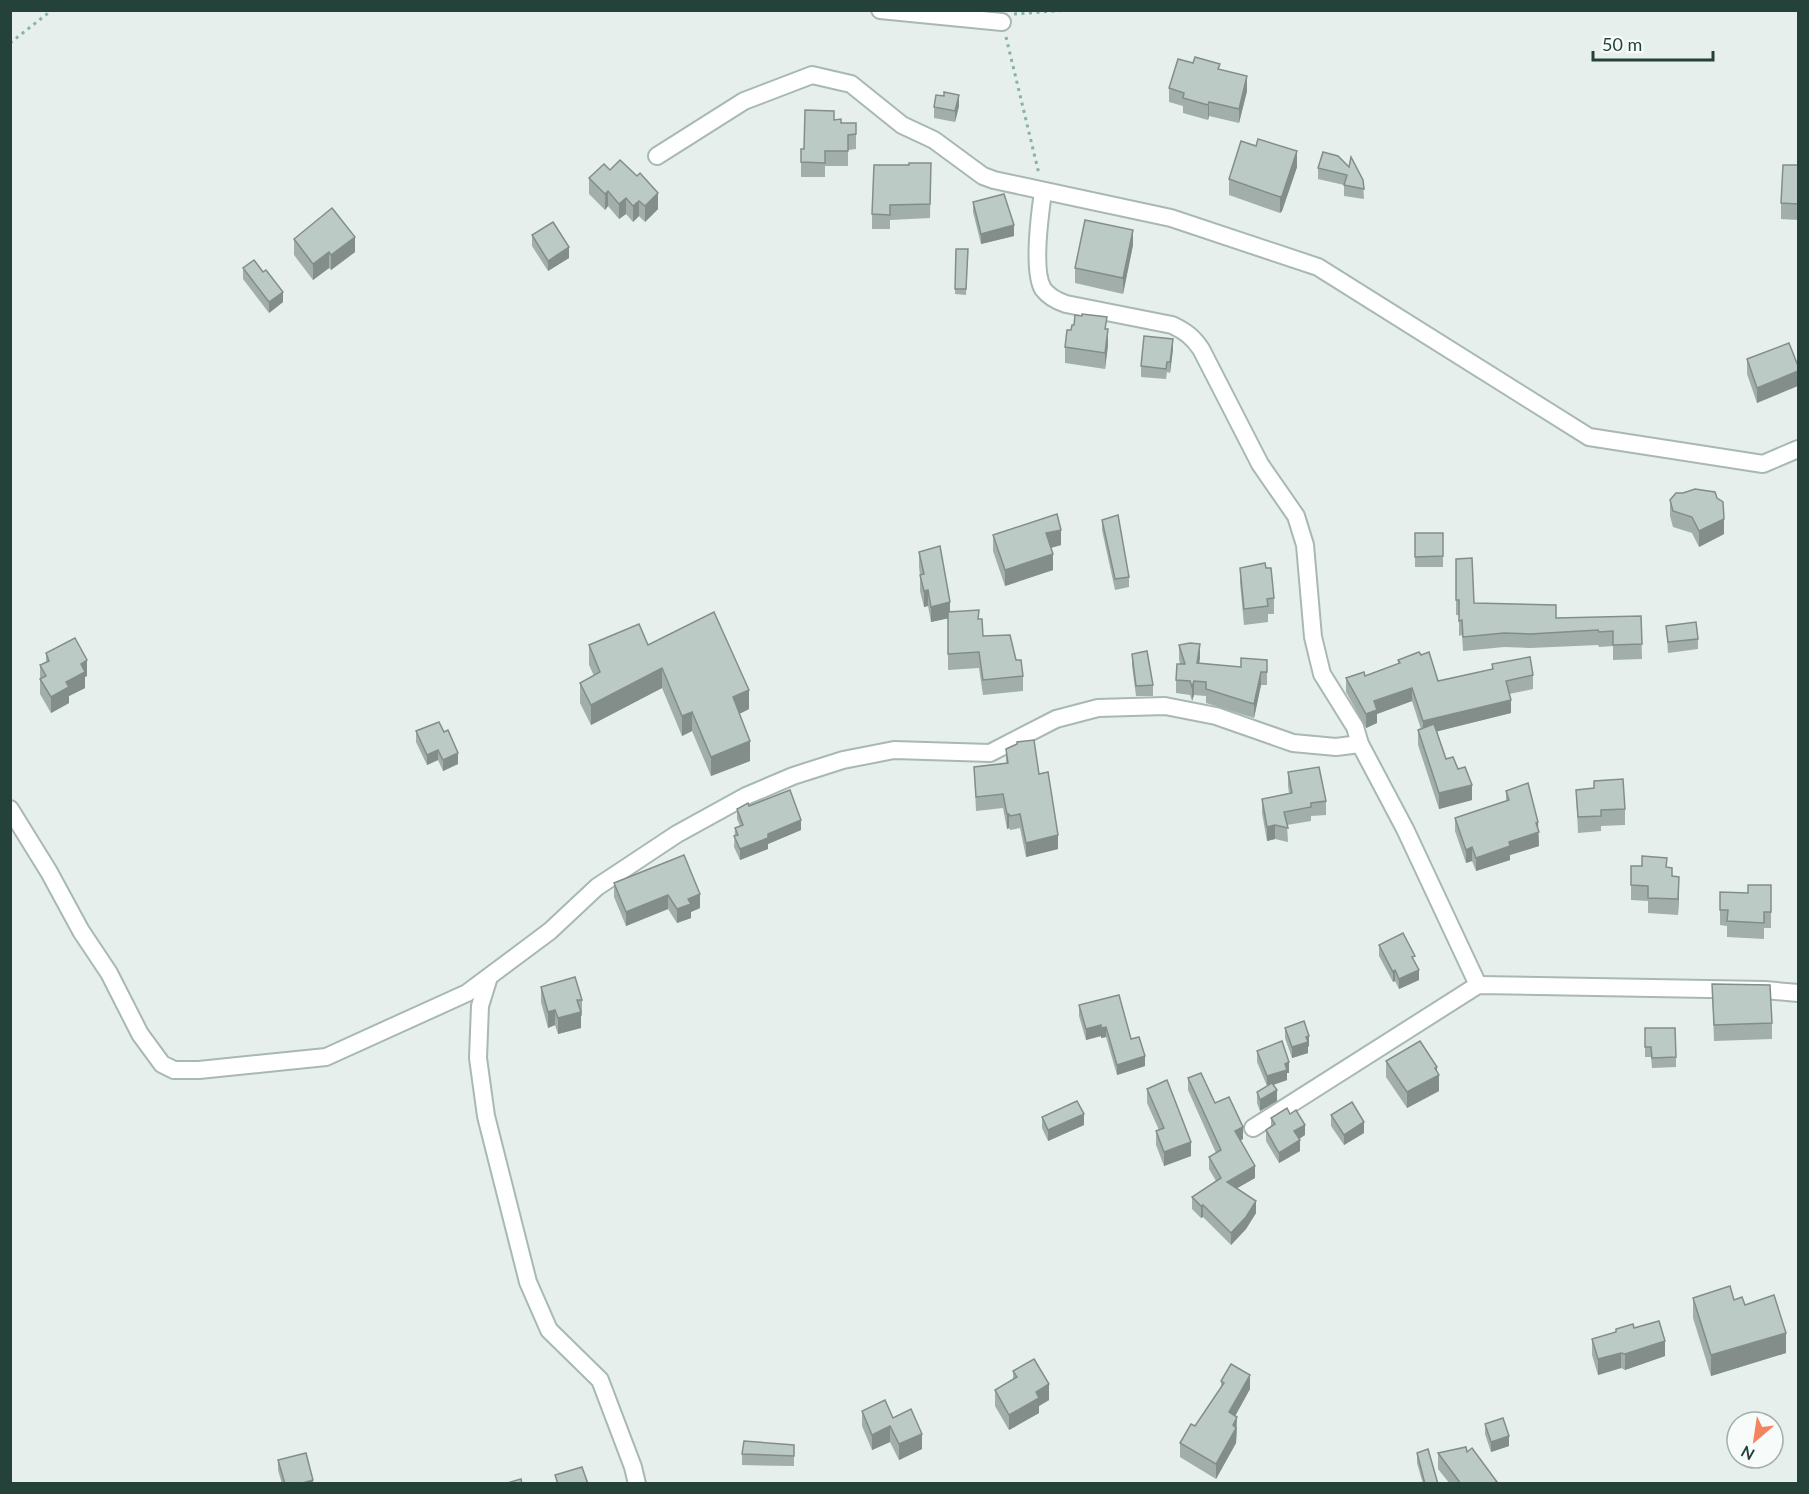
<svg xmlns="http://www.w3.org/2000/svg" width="1809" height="1494" viewBox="0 0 1809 1494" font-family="Lato,sans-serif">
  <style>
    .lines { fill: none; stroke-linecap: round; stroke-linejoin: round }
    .minor-casing { stroke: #a8b8b2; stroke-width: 20 }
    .path { stroke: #86b3a5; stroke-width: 3; stroke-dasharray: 3 4.5; stroke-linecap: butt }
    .minor { stroke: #fff; stroke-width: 16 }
    .wall { fill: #a1aea9 }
    .shaded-wall { fill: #838d89 }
    .building { fill: #bbcac4; stroke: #838d89; stroke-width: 1.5 }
  </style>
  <rect width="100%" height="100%" fill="#e6efeb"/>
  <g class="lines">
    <g class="minor-casing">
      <g id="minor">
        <polyline points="880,10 1002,22"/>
        <polyline points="657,156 744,101 812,75 851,84 902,125 934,140 983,176 994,180 1171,218 1318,267 1589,437 1763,464 1798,449"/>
        <path d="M1043,192C1040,213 1032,271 1043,289C1049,297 1057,301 1066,304L1172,325C1185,331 1193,337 1201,349L1260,464L1296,516L1305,545L1313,637L1322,674L1355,727L1360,744L1405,829L1478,985"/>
        <polyline points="10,809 49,872 81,931 109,973 140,1034 162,1064 174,1070 199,1070 326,1057 467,993 550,931 597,887 677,834 746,796 793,776 843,760 894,750 990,753 1056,719 1098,708 1165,706 1216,716 1293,743 1336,747 1360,744"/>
        <polyline points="489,977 480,1006 478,1058 486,1116 528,1282 549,1330 600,1380 633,1467 637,1484"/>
        <polyline points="1253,1128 1478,985 1765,990 1798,993"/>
      </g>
    </g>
    <g class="path">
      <polyline points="1014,14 1069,10"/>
      <polyline points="1006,37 1039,174"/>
      <polyline points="10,43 52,10"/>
    </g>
    <use href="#minor" class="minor"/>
  </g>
  <g class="wall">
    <polygon points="1220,70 1247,91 1239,123 1209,116 1208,120 1183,113 1183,106 1169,102 1169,88"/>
    <polygon points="944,96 959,106 955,122 934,118 934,107"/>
    <polygon points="834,120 841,123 856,123 856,149 848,150 848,166 825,166 825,177 801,177 801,149 804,149"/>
    <polygon points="931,163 930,218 890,220 890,229 872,229 872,214 909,165"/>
    <polygon points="1798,165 1798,220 1781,219 1781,203"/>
    <polygon points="1297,167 1282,211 1280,213 1229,195 1229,179"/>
    <polygon points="1349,167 1363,180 1364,199 1344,196 1344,185 1318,179 1318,168"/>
    <polygon points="610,170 658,209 645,222 639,216 633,222 626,214 619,219 608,206 605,210 589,194 589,178"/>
    <polygon points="973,202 1014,236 981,244 973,212"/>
    <polygon points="532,235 569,258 548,271 532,246"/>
    <polygon points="294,239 355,252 331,270 329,268 313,280 294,255"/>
    <polygon points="1133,245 1123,294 1075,283 1075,268"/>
    <polygon points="956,249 968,249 966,295 955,294"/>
    <polygon points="243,268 263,272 283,302 269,313 243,279"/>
    <polygon points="1107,329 1108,345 1105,369 1065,363 1065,347 1071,330"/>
    <polygon points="1789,343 1757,403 1747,374 1747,359"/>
    <polygon points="1173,349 1170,373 1167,372 1166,379 1141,377 1141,366"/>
    <polygon points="1670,500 1724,534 1699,547 1692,533 1673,527 1670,516"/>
    <polygon points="1102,520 1129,577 1129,587 1115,590 1102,530"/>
    <rect x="1415" y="533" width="28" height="34"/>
    <polygon points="993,535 1061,545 1051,548 1053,570 1005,586 993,551"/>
    <polygon points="919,552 950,612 979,619 983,636 1016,660 1023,676 1023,691 983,695 979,668 948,670 948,618 931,622 928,606 924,607 920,591 920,575 919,567"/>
    <polygon points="1456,559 1474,603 1556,618 1641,616 1642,659 1613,660 1613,646 1599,647 1598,645 1530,648 1504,647 1463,651 1462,635 1459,636 1459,615 1456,615"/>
    <polygon points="1240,568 1266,568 1274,598 1274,614 1268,614 1268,622 1244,625 1240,583"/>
    <polygon points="1666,626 1698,639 1698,649 1668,653"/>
    <polygon points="589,645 648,645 749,709 739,714 750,761 711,776 692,731 682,736 662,688 591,725 580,703 580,683 594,676 589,665"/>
    <polygon points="1179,645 1200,658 1199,663 1241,667 1267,660 1267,685 1261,685 1254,718 1206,703 1206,696 1194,695 1192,701 1190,695 1176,693 1176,680 1180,664 1179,659"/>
    <polygon points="46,653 87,676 85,677 85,688 69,696 69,703 51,713 40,694 40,665 46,662"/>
    <polygon points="1132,654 1153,685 1153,696 1136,696 1132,665"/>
    <polygon points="1421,655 1438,681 1492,670 1492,664 1533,675 1533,689 1509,694 1511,713 1437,731 1446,759 1458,769 1472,800 1439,809 1418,745 1418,730 1421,729 1412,701 1377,714 1377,723 1366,728 1346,692 1346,678 1365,676 1398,664 1398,660"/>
    <polygon points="416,731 458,764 443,771 438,760 427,765 416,742"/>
    <polygon points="1006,749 1039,774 1058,849 1026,857 1020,828 1010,830 1009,828 1007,829 1003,808 976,811 974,767 1006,763"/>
    <polygon points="1288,772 1326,801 1326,815 1311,816 1311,821 1287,825 1288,842 1275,839 1267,841 1262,813 1262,799 1289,793 1288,786"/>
    <polygon points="1576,790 1625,809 1625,825 1601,826 1601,831 1578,833"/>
    <polygon points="1506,791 1538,830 1539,846 1510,855 1510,860 1476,871 1472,861 1466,863 1455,831 1455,818 1506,801"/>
    <polygon points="749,806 801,830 768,844 768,849 740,860 734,847 735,828 740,826 737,819 737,809"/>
    <polygon points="684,855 700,908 691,912 691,918 677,923 668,909 626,926 614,897 614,883"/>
    <polygon points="1667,867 1672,876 1679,893 1678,915 1648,913 1648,901 1631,900 1631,885"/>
    <polygon points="1771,885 1771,928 1764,928 1764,939 1727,937 1727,926 1720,925 1720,892 1748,893"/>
    <polygon points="1379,945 1415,961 1419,980 1399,989 1395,981 1393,982 1379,956"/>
    <polygon points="1712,984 1772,1023 1772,1039 1714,1041"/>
    <polygon points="541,987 582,1000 582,1016 581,1016 581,1028 558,1034 555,1025 548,1028 541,1002"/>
    <polygon points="1079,1005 1131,1039 1145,1066 1117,1075 1106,1037 1101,1038 1101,1036 1086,1040 1079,1016"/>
    <polygon points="1285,1028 1309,1046 1308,1047 1308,1053 1292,1058 1285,1038"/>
    <polygon points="1645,1028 1676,1057 1676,1067 1652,1068 1651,1057 1645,1057"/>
    <polygon points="1257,1051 1289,1073 1287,1073 1287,1080 1273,1085 1277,1101 1260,1111 1257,1103 1257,1092 1267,1086 1257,1062"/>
    <polygon points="1386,1061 1437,1071 1439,1091 1407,1108 1386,1077"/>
    <polygon points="1188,1078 1215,1103 1243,1139 1240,1141 1255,1178 1237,1188 1256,1213 1246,1229 1231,1245 1203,1217 1201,1218 1192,1209 1192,1197 1216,1181 1209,1169 1209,1157 1216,1153 1188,1090"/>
    <polygon points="1147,1089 1191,1156 1164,1166 1156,1145 1156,1131 1159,1130 1147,1103"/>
    <polygon points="1331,1115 1364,1133 1344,1145 1331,1126"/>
    <polygon points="1042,1117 1084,1125 1048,1141 1042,1128"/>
    <polygon points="1271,1118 1305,1135 1299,1139 1300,1151 1279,1163 1266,1141 1266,1130 1271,1127"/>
    <polygon points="1798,1271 1798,1292 1797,1287 1797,1272"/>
    <polygon points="1693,1298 1734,1300 1745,1305 1786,1353 1711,1376 1693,1318"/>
    <polygon points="1634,1328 1665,1356 1625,1370 1621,1368 1598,1375 1592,1355 1592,1339 1616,1332 1616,1329"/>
    <polygon points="1013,1371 1049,1400 1039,1406 1039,1413 1009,1430 995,1406 995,1390 1013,1379"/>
    <polygon points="1221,1381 1250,1389 1235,1416 1237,1432 1236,1443 1216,1479 1180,1457 1180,1443 1195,1426 1221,1387"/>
    <polygon points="862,1411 893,1418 922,1449 899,1460 890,1442 872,1450 862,1426"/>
    <polygon points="1485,1424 1509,1446 1491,1452 1485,1434"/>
    <polygon points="794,1445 794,1466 742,1465 742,1454"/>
    <polygon points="1467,1452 1497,1484 1450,1484 1438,1469 1438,1453"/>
    <polygon points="1417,1453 1438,1484 1423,1484 1417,1463"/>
    <polygon points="278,1460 313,1484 282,1484 278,1470"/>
  </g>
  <g class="shaded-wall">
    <polygon points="1247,76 1247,91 1239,123 1239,109"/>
    <polygon points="959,95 959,106 955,122 955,111"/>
    <polygon points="1209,102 1209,116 1208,120 1208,105"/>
    <polygon points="1297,151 1297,167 1282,211 1280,213 1280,197"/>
    <polygon points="608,191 608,206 605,210 605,194"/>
    <polygon points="658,193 658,209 645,222 645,206"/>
    <polygon points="626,198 626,214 619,219 619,204"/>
    <polygon points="639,201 639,216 633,222 633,206"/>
    <polygon points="1014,225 1014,236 981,244 981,234"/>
    <polygon points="1133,230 1133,245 1123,294 1123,278"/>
    <polygon points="355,237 355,252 331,270 331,255"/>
    <polygon points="569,247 569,258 548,271 548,261"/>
    <polygon points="329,252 329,268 313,280 313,264"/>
    <polygon points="283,292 283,302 269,313 269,302"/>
    <polygon points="1108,329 1108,345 1105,369 1105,353"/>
    <polygon points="1173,339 1173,349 1170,373 1170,362"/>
    <polygon points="1798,371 1798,386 1757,403 1757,388"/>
    <polygon points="1724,519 1724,534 1699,547 1699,531"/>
    <polygon points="1061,530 1061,545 1046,549 1046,533"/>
    <polygon points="1053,554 1053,570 1005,586 1005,570"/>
    <polygon points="928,590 928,606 924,607 924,591"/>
    <polygon points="950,602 950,618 931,622 931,607"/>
    <polygon points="1200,644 1200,658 1197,677 1197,663"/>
    <polygon points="87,660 87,676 85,677 85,688 69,696 69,703 51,713 51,697 66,682 81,664"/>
    <polygon points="662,668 662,688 591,725 591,705"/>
    <polygon points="1261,672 1261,685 1254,718 1254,704"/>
    <polygon points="1194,681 1194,695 1192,701 1192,687"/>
    <polygon points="1412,688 1412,701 1377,714 1377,723 1366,728 1366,714 1374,701"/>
    <polygon points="749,690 749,709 733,717 733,697"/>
    <polygon points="1511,700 1511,713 1423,735 1423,721"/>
    <polygon points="692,712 692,731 682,736 682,716"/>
    <polygon points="750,741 750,761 711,776 711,757"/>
    <polygon points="438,750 438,760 427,765 427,755"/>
    <polygon points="458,753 458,764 443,771 443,760"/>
    <polygon points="1472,785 1472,800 1439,809 1439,793"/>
    <polygon points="1007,814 1009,814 1009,828 1007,829"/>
    <polygon points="801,820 801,830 768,844 768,834"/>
    <polygon points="1538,822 1539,846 1510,855 1510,860 1476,871 1476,858 1509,842"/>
    <polygon points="1275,825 1275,839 1267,841 1267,827"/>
    <polygon points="1058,835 1058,849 1026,857 1026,843"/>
    <polygon points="768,838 768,849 740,860 740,849"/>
    <polygon points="1472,847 1472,861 1466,863 1466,850"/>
    <polygon points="1679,877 1679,893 1678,915 1678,899"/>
    <polygon points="700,894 700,908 691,912 691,918 677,923 677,909 688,899"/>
    <polygon points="668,895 668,909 626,926 626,912"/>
    <polygon points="1395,970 1395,981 1393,982 1393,972"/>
    <polygon points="1419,970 1419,980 1399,989 1399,979"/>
    <polygon points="555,1010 555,1025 548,1028 548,1012"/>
    <polygon points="581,1012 581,1028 558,1034 558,1018"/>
    <polygon points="1101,1025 1101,1036 1086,1040 1086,1029"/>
    <polygon points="1106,1027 1106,1037 1101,1038 1101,1028"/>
    <polygon points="1309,1036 1309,1046 1308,1047 1308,1053 1292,1058 1292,1047 1306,1037"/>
    <polygon points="1145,1056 1145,1066 1117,1075 1117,1065"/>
    <polygon points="1289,1062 1289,1073 1287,1073 1287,1080 1267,1087 1267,1076 1285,1064"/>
    <polygon points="1437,1067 1437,1076 1439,1075 1439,1091 1407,1108 1407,1092"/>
    <polygon points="1277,1090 1277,1101 1260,1111 1260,1100"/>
    <polygon points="1084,1114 1084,1125 1048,1141 1048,1130"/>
    <polygon points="1364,1122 1364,1133 1344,1145 1344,1135"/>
    <polygon points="1305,1125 1305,1135 1294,1142 1294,1131"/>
    <polygon points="1243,1127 1243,1139 1235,1143 1235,1131"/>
    <polygon points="1300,1140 1300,1151 1279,1163 1279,1153"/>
    <polygon points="1191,1142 1191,1156 1164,1166 1164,1152"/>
    <polygon points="1255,1166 1255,1178 1227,1194 1227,1182"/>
    <polygon points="1256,1201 1256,1213 1246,1229 1231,1245 1231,1233"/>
    <polygon points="1203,1205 1203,1217 1201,1218 1201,1206"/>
    <polygon points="1786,1333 1786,1353 1711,1376 1711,1355"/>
    <polygon points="1665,1341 1665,1356 1625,1370 1625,1354"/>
    <polygon points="1621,1353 1621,1368 1598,1375 1598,1359"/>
    <polygon points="1250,1375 1250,1389 1229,1427 1229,1412"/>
    <polygon points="1049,1384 1049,1400 1039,1406 1039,1413 1009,1430 1009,1415 1036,1392"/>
    <polygon points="1237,1417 1236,1443 1216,1479 1216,1464 1233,1425"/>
    <polygon points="890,1426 890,1442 872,1450 872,1435"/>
    <polygon points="922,1434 922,1449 899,1460 899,1444"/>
    <polygon points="1509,1436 1509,1446 1491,1452 1491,1442"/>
    <polygon points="313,1480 313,1484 299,1484"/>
  </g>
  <g class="building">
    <polygon points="1195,57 1220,64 1218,69 1247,76 1239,109 1209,102 1208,105 1183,98 1184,93 1169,88 1178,59 1193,63"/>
    <polygon points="944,92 959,95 955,111 934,107 936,95 944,96"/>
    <polygon points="805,110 834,111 834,120 841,119 841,123 856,123 856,134 848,135 848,151 825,151 825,163 801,162 801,149 804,149"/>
    <polygon points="1258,139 1297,151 1282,196 1280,197 1229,179 1241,141 1256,146"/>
    <polygon points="1323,152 1338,156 1349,167 1351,157 1363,180 1364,189 1344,185 1347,175 1318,168"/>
    <polygon points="620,160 637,176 640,173 658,193 645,206 639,201 633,206 626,198 619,204 608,191 605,194 589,178 604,164 610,170"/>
    <polygon points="909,163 931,163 930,204 890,205 890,215 872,214 874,165 909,165"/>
    <polygon points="1783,165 1798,165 1798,204 1781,203"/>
    <polygon points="1004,194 1014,225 981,234 973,202"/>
    <polygon points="332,208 355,237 331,255 329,252 313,264 294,239"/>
    <polygon points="1085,220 1133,230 1123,278 1075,268"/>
    <polygon points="553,222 569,247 548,261 532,235"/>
    <polygon points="956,249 968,249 966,289 955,289"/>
    <polygon points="254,260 263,272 266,270 283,292 269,302 243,268"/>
    <polygon points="1082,314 1107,317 1105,329 1108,329 1105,353 1065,347 1067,330 1071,330 1072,325 1074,325 1075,315 1082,316"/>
    <polygon points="1144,336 1173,339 1170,362 1167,362 1166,369 1141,366"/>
    <polygon points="1789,343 1798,366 1798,371 1757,388 1747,359"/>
    <polygon points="1695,489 1715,492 1717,498 1723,502 1724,519 1699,531 1692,517 1673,511 1670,500 1676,493 1683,493"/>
    <polygon points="1057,514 1061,530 1046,533 1053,554 1005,570 993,535"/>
    <polygon points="1118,515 1129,577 1115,579 1102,520"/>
    <polygon points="1415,533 1443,533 1443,556 1415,557"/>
    <polygon points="940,546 950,602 931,607 928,590 924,591 920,575 924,574 919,552"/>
    <polygon points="1472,558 1474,603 1556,605 1556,618 1641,616 1642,644 1613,645 1613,631 1599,632 1598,630 1530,634 1504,633 1463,637 1462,620 1459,621 1459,600 1456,600 1456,559"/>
    <polygon points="1265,563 1266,568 1271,568 1274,598 1267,599 1268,606 1244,609 1240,568"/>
    <polygon points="979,610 978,619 982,619 983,636 1010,635 1016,660 1021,660 1023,676 983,680 979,652 948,654 948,612"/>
    <polygon points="714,612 749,690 733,697 750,741 711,757 692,712 682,716 662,668 591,705 580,683 600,672 589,645 639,624 648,645"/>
    <polygon points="1696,622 1698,639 1668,642 1666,626"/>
    <polygon points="75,638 87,660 81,664 85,672 66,682 69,687 51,697 40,679 46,676 40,665 49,661 46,653"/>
    <polygon points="1190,643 1200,644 1197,663 1241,667 1241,658 1267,660 1267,672 1261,672 1254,704 1206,689 1206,682 1194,681 1192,687 1190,681 1176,680 1177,664 1185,664 1179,645"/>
    <polygon points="1147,651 1153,685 1136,686 1132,654"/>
    <polygon points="1419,652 1421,655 1429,652 1438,681 1493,669 1492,664 1530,657 1533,675 1506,681 1511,700 1423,721 1412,688 1374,701 1377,710 1366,714 1346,678 1364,672 1365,676 1400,663 1398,660"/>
    <polygon points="439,722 444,732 448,730 458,753 443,760 438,750 427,755 416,731"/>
    <polygon points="1434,724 1446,759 1453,757 1458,769 1465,767 1472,785 1439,793 1418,730"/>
    <polygon points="1034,740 1039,774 1048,772 1058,835 1026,843 1020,814 1010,816 1009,814 1007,814 1003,794 976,797 974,767 1008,763 1006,749 1017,744 1017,742"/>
    <polygon points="1319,767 1326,801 1311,803 1311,807 1284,812 1288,828 1275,825 1267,827 1262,799 1292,793 1288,772"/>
    <polygon points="1623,779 1625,809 1601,810 1601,816 1578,817 1576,790 1594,788 1594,781"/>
    <polygon points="1528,783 1538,822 1536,823 1539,832 1509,842 1510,846 1476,858 1472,847 1466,850 1455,818 1509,800 1506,791"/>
    <polygon points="790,790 801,820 768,834 768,838 740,849 734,836 738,835 735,828 743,825 737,809 748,803 749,806"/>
    <polygon points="684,855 700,894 688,899 691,904 677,909 668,895 626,912 614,883"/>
    <polygon points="1642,856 1667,858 1666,867 1672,868 1672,876 1679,877 1678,899 1648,898 1648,886 1631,885 1631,866 1642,866"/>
    <polygon points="1748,885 1771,885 1771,912 1764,912 1764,923 1727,921 1728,910 1720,910 1720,892 1748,893"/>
    <polygon points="1403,933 1415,956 1412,957 1419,970 1399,979 1395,970 1393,972 1379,945"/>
    <polygon points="575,977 582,1000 577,1000 581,1012 558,1018 555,1010 548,1012 541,987"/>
    <polygon points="1712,984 1770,985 1772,1023 1714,1025"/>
    <polygon points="1119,995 1131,1039 1139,1037 1145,1056 1117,1065 1106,1027 1101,1028 1101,1025 1086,1029 1079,1005"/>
    <polygon points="1304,1021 1309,1036 1306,1037 1308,1042 1292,1047 1285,1028"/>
    <polygon points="1645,1028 1675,1028 1676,1057 1652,1058 1651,1047 1645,1047"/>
    <polygon points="1282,1041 1289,1062 1285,1064 1287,1070 1267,1076 1257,1051"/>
    <polygon points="1420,1041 1437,1067 1435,1068 1439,1075 1407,1092 1386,1061"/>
    <polygon points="1201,1073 1215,1103 1229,1097 1243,1127 1235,1131 1255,1166 1227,1182 1256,1201 1246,1217 1231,1233 1203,1205 1201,1206 1192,1197 1221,1178 1209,1157 1221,1150 1188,1078"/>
    <polygon points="1167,1080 1191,1142 1164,1152 1156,1131 1164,1128 1147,1089"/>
    <polygon points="1272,1083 1277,1090 1260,1100 1257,1092"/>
    <polygon points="1077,1101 1084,1114 1048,1130 1042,1117"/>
    <polygon points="1352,1102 1364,1122 1344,1135 1331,1115"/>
    <polygon points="1287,1108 1290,1114 1296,1110 1305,1125 1294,1131 1300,1140 1279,1153 1266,1130 1275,1124 1271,1118"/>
    <polygon points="1730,1286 1734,1300 1742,1297 1745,1305 1774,1295 1786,1333 1711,1355 1693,1298"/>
    <polygon points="1659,1321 1665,1341 1625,1354 1621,1353 1598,1359 1592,1339 1616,1332 1616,1329 1633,1324 1634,1328"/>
    <polygon points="1034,1359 1049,1384 1036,1392 1039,1398 1009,1415 995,1390 1017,1377 1013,1371"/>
    <polygon points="1231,1364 1250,1375 1229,1412 1237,1417 1233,1425 1236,1428 1216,1464 1180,1443 1191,1424 1195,1426 1224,1383 1221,1381"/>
    <polygon points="885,1400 893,1418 911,1409 922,1434 899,1444 890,1426 872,1435 862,1411"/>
    <polygon points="1503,1418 1509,1436 1491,1442 1485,1424"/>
    <polygon points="744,1441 794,1445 794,1456 742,1454"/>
    <polygon points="1466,1447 1467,1452 1472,1448 1497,1482 1492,1484 1461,1484 1438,1453"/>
    <polygon points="1428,1449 1438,1484 1425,1484 1417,1453"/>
    <polygon points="306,1453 313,1480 299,1484 285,1484 278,1460"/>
    <polygon points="582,1467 588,1484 558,1484 555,1475"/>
    <polygon points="521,1479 522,1484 504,1484"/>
  </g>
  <rect width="1809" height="1494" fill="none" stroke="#24423a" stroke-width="24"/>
  <g transform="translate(1755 1440) rotate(209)"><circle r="28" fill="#f7fbf9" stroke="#a3b1ad" stroke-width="1.5"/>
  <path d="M0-4.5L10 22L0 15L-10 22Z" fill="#f4845f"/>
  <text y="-9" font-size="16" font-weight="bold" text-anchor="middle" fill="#24423a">N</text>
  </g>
  <path d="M1593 51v9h120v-9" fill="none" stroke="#24423a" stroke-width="3"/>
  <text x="1602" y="51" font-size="18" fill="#24423a" stroke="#f7fbf9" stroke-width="4.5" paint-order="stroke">50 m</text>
</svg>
